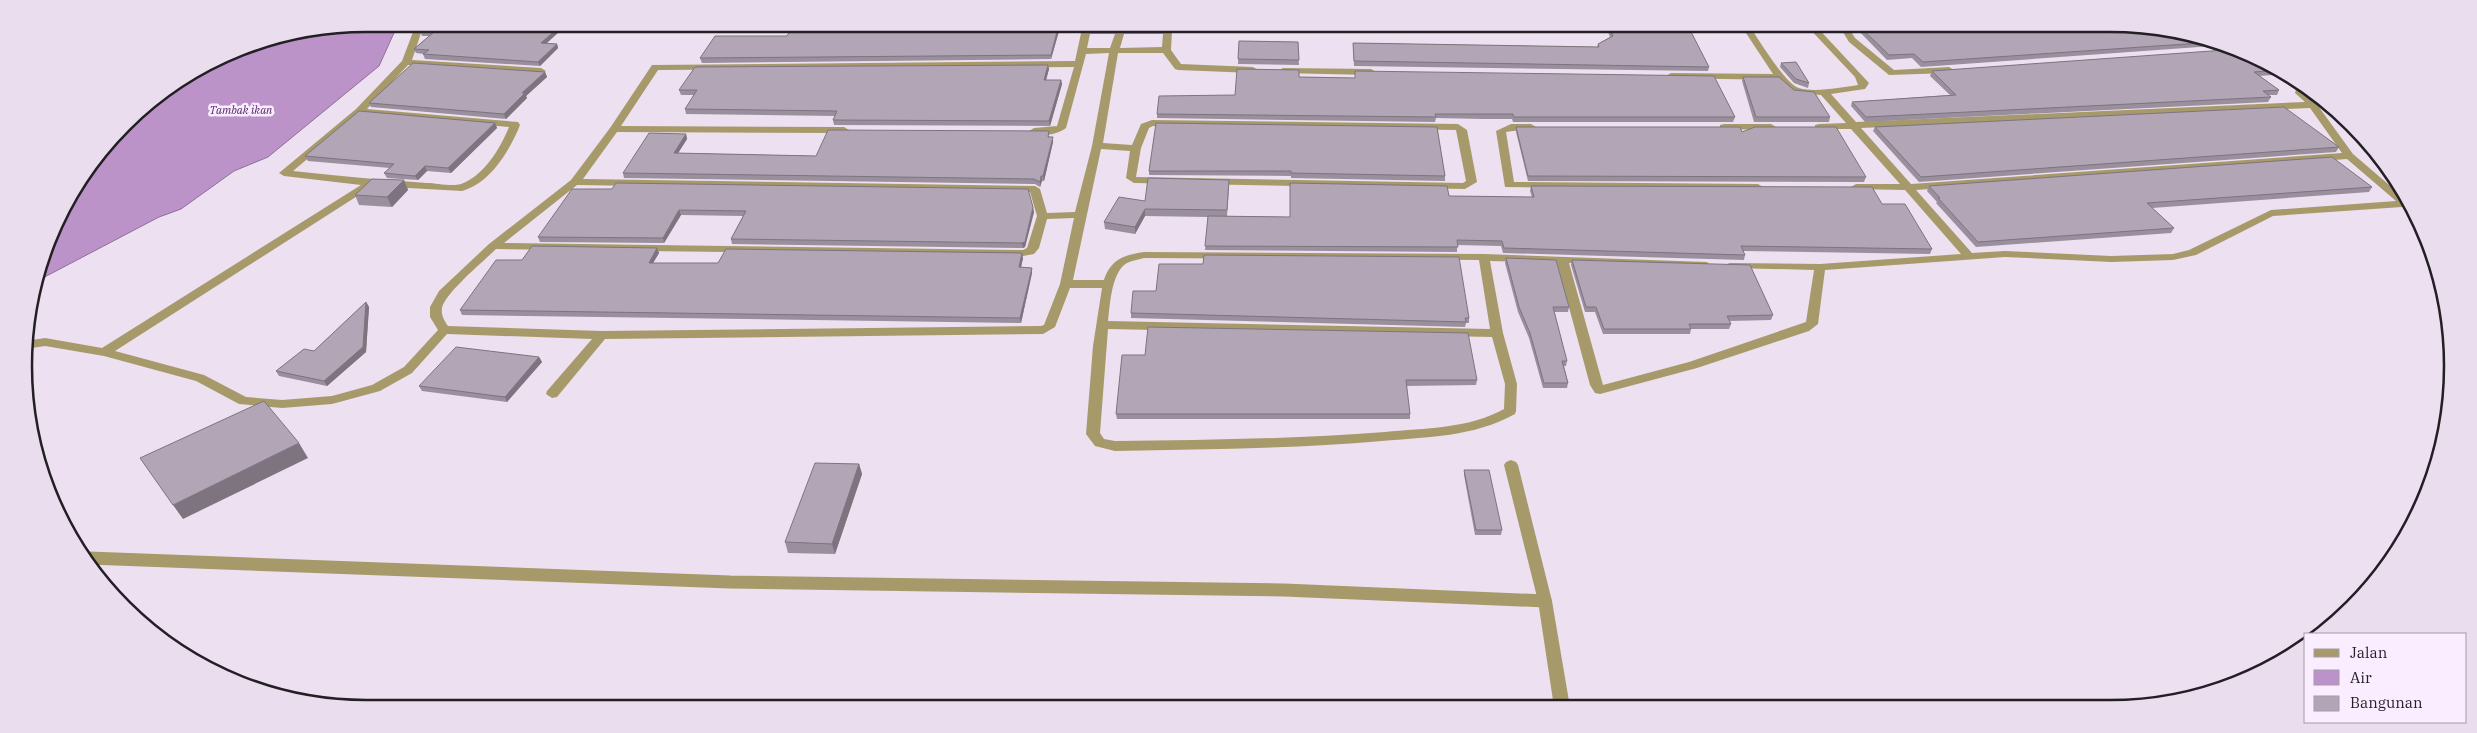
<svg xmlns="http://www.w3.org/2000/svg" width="2477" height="733" viewBox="0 0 2477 733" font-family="'IBM Plex Serif',serif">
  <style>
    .water { fill: #bb93c9; stroke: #8d7098 }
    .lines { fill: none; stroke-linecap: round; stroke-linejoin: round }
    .service { stroke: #a79a6a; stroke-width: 13 }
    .minor { fill: #a79a6a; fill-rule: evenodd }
    .wall { fill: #998f9d }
    .shaded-wall { fill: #7d747f }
    .building { fill: #b2a6b6; stroke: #7d747f }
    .labels { text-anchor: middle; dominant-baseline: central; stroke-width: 5; stroke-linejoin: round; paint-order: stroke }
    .far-water-label { font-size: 11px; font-style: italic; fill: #542264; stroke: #faedff }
    .rim { fill: none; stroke: #231f25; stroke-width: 2.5 }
  </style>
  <rect width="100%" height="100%" fill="#ede0f1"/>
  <polygon class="water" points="366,24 398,24 379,66 268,157 234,171 181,209 159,217 35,282 59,215 94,158 140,109 236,50 300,30"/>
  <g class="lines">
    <polyline class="service" points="89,558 730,582 1284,590 1545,601"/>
    <g class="minor">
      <path d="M416,24H424L412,60L541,68L546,71L541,74L408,65L367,109L518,122L520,125C510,150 490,184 462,191L373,186L115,351L204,375L246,397L282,400L332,396L372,385L404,367L438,330L430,317V307L439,291L489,244L571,180L610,128L652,65L1075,61L1083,24H1091V28H1116L1117,24H1125V28H1165L1168,24H1176L1172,31L1171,50L1181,64L1253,67L1258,70L1253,73L1178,70L1175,69L1163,53H1118L1103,143L1132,145L1141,124L1152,120L1458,124L1467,130L1477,182L1465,189L1134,183L1126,178L1130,151L1101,149L1073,280H1104C1111,259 1124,255 1144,252L1484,254L1707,262L1709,264L1703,267L1569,263L1603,385L1689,362L1806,322L1814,270L1733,268L1727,265L1729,263L1820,264L1961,254L1905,190L1852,189L1851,187L1856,184H1900L1851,129H1815V125L1819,124L1846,123L1821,95L1793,93L1778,80L1668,78L1666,76L1671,73L1773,74L1740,24H1748C1758,38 1785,84 1799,88C1815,93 1842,87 1858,85L1855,77L1805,24H1814L1869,83L1865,89L1831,94L1856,122L2305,102L2295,93L2297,86L2304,84L2309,88L2305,90V92L2316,103L2353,154L2409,202L2402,207L2273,216L2196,255L2173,260L2111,262L2005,257L1825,270L1818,324L1809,331L1697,368L1600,394L1595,393L1590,385L1557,263L1490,261L1503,333L1517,384L1516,411L1515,414C1474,437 1427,437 1382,441C1293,449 1204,449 1115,451L1095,446L1086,434L1093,346L1102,288H1070L1055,327L1043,334L605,339L557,397L552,398L546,394L547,391L592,339L447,334L412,373L380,391L332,404L282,408L239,404L196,381L104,356L45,346L25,349V341L45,338L102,348L361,185L284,176L279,173L356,109L402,61ZM1090,34H1115L1110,48H1087ZM1124,34H1163L1162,47L1120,48ZM1109,53L1092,146L1075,212L1047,213L1040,189L1035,186L583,179L617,132L844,133L849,130L844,127L621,126L658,70L1074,67L1057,126L1034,128L1029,131C1037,138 1058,135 1066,128L1086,54ZM2310,108L2342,153L1911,184L1861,128ZM361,114L509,127C501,147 484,176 461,184C452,187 436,183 427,183C382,180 338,176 293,171ZM1153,126L1456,130L1466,181L1463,183L1136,177L1141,148L1149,128ZM2347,159L2396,201L2271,210L2189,250L2173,254L2111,256L2005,251L1972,253L1916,190ZM577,185L1030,192L1037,216L1027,248L1023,250L504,243ZM1074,218L1060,284L1044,325L1041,326L602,331L448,326C444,320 441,315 442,308C445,293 484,261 496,249L1023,256L1034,254L1039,248L1047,219ZM1144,258L1479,260L1490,329L1108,321C1110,305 1111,280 1122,267C1127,261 1137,260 1144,258ZM1108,329L1492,337L1505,384L1504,409C1468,429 1425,428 1385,432C1295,439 1205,440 1115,441L1104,439L1100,433Z"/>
      <polygon points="1838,24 1846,24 1855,38 1894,70 1949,67 1954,70 1949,73 1889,75 1849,42"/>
      <polygon points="1283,68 1371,69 1376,72 1371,75 1280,73 1278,71"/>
      <path d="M1511,124H1531L1536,127C1528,133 1516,129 1506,132L1514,182L1758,184L1763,187L1758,190L1505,187L1496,131Z"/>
      <polygon points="1724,124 1771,124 1776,127 1771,130 1720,129 1720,125"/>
      <polygon points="1511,460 1516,462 1518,465 1552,601 1570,707 1554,707 1538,601 1504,465 1506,462"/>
    </g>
  </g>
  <g class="wall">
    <polygon points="427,24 534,24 533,25 560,31 547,43 557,44 558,48 540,66 425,59 423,54 424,54 416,53 414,49 429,36 422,36 420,31"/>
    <polygon points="1061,24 1051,59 702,63 700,58 787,36"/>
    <polygon points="1605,24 1687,24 1709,67 1708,71 1354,66 1353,43 1597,47 1598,44 1610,37"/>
    <polygon points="1852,24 2110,24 2177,30 2227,45 1921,67 1912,58 1887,60"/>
    <polygon points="1239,41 1298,42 1299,65 1238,64"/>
    <polygon points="2241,50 2287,74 2259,76 2279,90 2277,95 2268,95 2271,97 2268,102 1865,122 1851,106 1852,102 1950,95 1930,76 1932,71"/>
    <polygon points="1781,63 1809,83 1808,88 1794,83 1780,67"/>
    <polygon points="1048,65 1049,69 1046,80 1061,80 1062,84 1050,126 834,125 833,120 835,116 686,114 685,109 694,95 681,95 679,90"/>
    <polygon points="1355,71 1735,117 1733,122 1513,122 1512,119 1483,119 1436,118 1435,122 1157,118 1157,114 1235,95 1299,77 1355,78"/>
    <polygon points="545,72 547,77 526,96 527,98 506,119 371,107 369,103"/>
    <polygon points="1743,77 1794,90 1830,117 1829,122 1754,122 1742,81"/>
    <polygon points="495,123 497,128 451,173 427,171 418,180 387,178 384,173 390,168 308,161 305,156"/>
    <polygon points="1437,127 1445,176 1445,181 1291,178 1291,176 1149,175 1149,171"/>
    <polygon points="1516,127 1742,132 1866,177 1864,182 1528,181 1516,132"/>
    <polygon points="1875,127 2339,147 2336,152 1919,182 1873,131"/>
    <polygon points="686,134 687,139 678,153 816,156 1050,136 1049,137 1053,142 1044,181 1042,181 1040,187 1035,184 624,178 623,173"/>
    <polygon points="404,180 408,190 392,207 359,205 355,195"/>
    <polygon points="1531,186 1882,204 1932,249 1930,254 1743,251 1745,255 1744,260 1503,253 1501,246 1457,245 1457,252 1205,250 1208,217 1145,216 1135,234 1105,229 1104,222 1145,201 1229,187 1227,216 1290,217 1449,196 1532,197 1530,191"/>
    <polygon points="1929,186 2372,187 2369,192 2152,208 2174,228 2171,233 1976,247 1936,203 1937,202 1927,191"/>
    <polygon points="612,189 1034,212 1025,247 1023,248 732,244 731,239 743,216 681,215 664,243 540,242 538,237"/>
    <polygon points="657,248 659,253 653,263 718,263 1023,258 1021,267 1032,268 1032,273 1021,323 462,315 460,310 522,260"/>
    <polygon points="1506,258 1569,307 1568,312 1554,312 1567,361 1566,366 1564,366 1568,383 1567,388 1543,388 1529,338 1518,312 1505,263"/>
    <polygon points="1572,260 1773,315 1771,320 1729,321 1731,324 1729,329 1691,329 1690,334 1603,334 1595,312 1585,312 1571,265"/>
    <polygon points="366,302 369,307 366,352 327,386 279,376 276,371 314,351"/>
    <polygon points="1131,313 1469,318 1469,323 1466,323 1465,327 1131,318"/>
    <polygon points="1145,355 1477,380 1476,385 1406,386 1410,414 1410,419 1117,419 1116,414"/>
    <polygon points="539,357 542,362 507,402 422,391 419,386"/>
    <polygon points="859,464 862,474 835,554 788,553 785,542"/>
    <polygon points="1464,470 1502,530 1501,535 1475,535 1464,475"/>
  </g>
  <g class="shaded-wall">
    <polygon points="1059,24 1061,24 1051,59 1051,55"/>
    <polygon points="559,27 560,31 542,47 541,43"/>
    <polygon points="557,44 558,48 540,66 538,62"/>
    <polygon points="1048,65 1049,69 1045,84 1044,80"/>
    <polygon points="545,72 547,77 526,96 527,98 506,119 504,114 522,93"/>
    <polygon points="1061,80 1062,84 1050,126 1049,121"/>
    <polygon points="495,123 497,128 451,173 448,168"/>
    <polygon points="686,134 687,139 675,158 674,153"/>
    <polygon points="1053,137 1053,142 1044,181 1043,176"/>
    <polygon points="425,166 427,171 418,180 415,176"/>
    <polygon points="1041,176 1042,181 1040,187 1040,182"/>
    <polygon points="404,180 408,190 392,207 387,197"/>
    <polygon points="1033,207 1034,212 1025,247 1023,248 1022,243"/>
    <polygon points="1145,209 1145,216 1135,234 1135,227"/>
    <polygon points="679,210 681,215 664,243 663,238"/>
    <polygon points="657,248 659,253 650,268 649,263"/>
    <polygon points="1022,253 1023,258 1020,272 1019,267"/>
    <polygon points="1032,268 1032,273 1021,323 1020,318"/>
    <polygon points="366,302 369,307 366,352 327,386 324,381"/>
    <polygon points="539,357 542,362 507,402 505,397"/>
    <polygon points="299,443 308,458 183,519 173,505"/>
    <polygon points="859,464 862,474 835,554 832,544"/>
  </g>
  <g class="building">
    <polygon points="427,24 528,24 527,24 559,27 541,43 557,44 538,62 423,54 429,50 414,49 434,32 420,31 421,28"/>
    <polygon points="794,24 1059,24 1051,55 700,58 715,36 787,36"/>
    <polygon points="1608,24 1687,24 1709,67 1354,61 1353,43 1599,47 1598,44 1613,36"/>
    <polygon points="1857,24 2110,24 2177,30 2215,42 1923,62 1914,54 1889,55"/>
    <polygon points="1239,41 1298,42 1299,60 1238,59"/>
    <polygon points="2239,49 2279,70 2254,72 2279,90 2263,91 2271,97 1866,117 1852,102 1956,95 1932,71"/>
    <polygon points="1796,62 1809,83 1796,79 1781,63"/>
    <polygon points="413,63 545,72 522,93 525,93 504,114 369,103"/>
    <polygon points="1048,65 1044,80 1061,80 1049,121 833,120 837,111 685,109 697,90 679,90 695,67"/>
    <polygon points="1237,69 1299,70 1299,77 1355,78 1355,71 1714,76 1735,117 1514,117 1513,114 1435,114 1436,117 1157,114 1159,96 1235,95"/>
    <polygon points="1743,77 1779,77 1794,90 1814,92 1830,117 1756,117"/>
    <polygon points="2284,107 2339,147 1921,177 1875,127"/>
    <polygon points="359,111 495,123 448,168 425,166 415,176 384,173 394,164 305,156"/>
    <polygon points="1156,123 1437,127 1445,176 1291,173 1291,171 1149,171"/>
    <polygon points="1516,127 1740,127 1742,132 1755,127 1836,127 1866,177 1528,176"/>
    <polygon points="828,130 1049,131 1048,137 1053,137 1043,176 1041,176 1040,182 1034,179 623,173 649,133 686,134 674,153 816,156"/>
    <polygon points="2332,157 2372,187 2147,203 2174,228 1978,242 1938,198 1940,198 1929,186"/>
    <polygon points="1148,178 1229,180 1227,210 1145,209 1135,227 1104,222 1119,197 1145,201"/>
    <polygon points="372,179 404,180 387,197 355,195"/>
    <polygon points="616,183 1028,189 1033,207 1025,242 1022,243 731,239 746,211 679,210 663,238 538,237 572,189 612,189"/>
    <polygon points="1290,183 1447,186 1449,196 1534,197 1531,186 1872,187 1882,204 1905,204 1932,249 1741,246 1745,255 1504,248 1502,241 1457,240 1458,247 1205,246 1208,216 1290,217"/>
    <polygon points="532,246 657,248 649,263 718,263 726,249 1022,253 1019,267 1032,268 1020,318 460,310 496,260 522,260"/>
    <polygon points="1204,255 1459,257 1469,318 1465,318 1466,322 1131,313 1133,291 1156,291 1159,264 1203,264"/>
    <polygon points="1506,258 1556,260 1569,307 1553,307 1567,361 1562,361 1568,383 1544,383 1530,333 1519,307"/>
    <polygon points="1572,260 1750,265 1773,315 1727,316 1731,324 1689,324 1691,329 1604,329 1596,307 1586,307"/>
    <polygon points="366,302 363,347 324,381 276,371 304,349 314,351"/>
    <polygon points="1148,327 1468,333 1477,380 1406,380 1410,414 1116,414 1122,355 1145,355"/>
    <polygon points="456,347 539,357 505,397 419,386"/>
    <polygon points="264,401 299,443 173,505 140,458"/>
    <polygon points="815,463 859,464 832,544 785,542"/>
    <polygon points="1464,470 1489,470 1502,530 1476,530"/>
  </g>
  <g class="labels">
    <g class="far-water-label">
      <text x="241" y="110">Tambak ikan</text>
    </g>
  </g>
  <path d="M0 0H2477V733H0ZM366 32H2110A334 334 0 0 1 2444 366V366A334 334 0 0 1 2110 700H366A334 334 0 0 1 32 366V366A334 334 0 0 1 366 32Z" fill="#e9ddee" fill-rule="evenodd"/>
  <path class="rim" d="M366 32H2110A334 334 0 0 1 2444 366V366A334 334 0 0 1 2110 700H366A334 334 0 0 1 32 366V366A334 334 0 0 1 366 32Z"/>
  <rect x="2304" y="633" width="162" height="90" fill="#faedff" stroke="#a49ba8"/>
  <rect x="2314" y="649" width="25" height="8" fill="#a79a6a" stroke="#a49ba8"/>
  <text x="2350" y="658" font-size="15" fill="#231f25">Jalan</text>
  <rect x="2314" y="670" width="25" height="15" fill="#bb93c9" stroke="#a49ba8"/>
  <text x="2350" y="683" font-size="15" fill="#231f25">Air</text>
  <rect x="2314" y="696" width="25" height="15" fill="#b2a6b6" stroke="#a49ba8"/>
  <text x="2350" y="708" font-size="15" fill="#231f25">Bangunan</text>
</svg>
